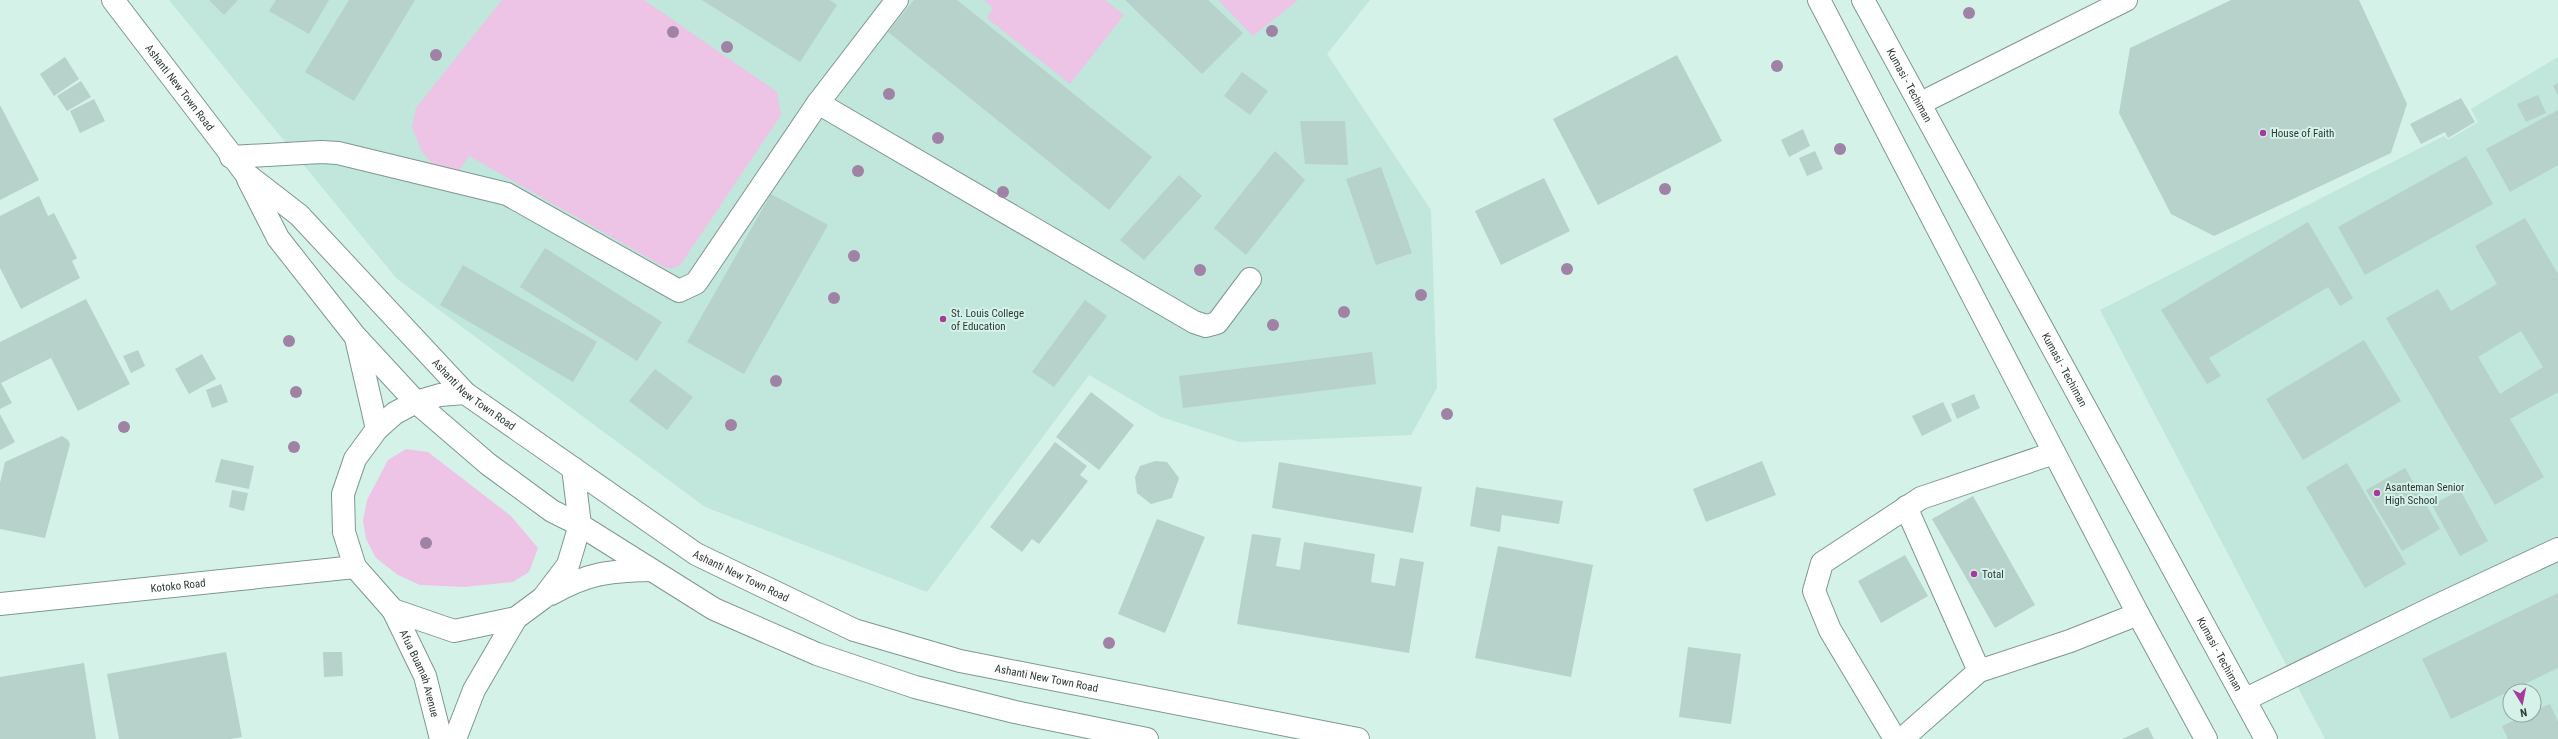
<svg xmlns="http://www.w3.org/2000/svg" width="2558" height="739" viewBox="0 0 2558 739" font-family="'Roboto Condensed',sans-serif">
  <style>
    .built { fill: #c1e6db; fill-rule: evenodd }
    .green { fill: #edc3e6 }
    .building { fill: #b6d2ca; fill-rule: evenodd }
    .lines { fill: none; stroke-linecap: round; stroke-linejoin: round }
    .minor-casing { stroke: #7e9891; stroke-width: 24 }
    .major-casing { stroke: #7e9891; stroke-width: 24 }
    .minor { stroke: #fff; stroke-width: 22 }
    .major { stroke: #fff; stroke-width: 22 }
    .tree { fill: #a082a4 }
    .poi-dot { fill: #a63b9b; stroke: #d5f2e9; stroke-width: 1.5 }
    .labels { text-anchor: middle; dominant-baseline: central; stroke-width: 4; stroke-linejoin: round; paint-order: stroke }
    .street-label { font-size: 11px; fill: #2f3a37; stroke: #d5f2e9 }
    .poi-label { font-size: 11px; fill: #2f3a37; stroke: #d5f2e9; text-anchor: start }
  </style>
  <rect width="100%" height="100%" fill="#d5f2e9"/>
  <g class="built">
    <polygon points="169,0 1370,0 1327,54 1431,210 1437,388 1411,435 1239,442 1161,417 1089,375 927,592 705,507 396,278"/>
    <path d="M2558,57V739H2325L2100,310L2444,136L2448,140L2478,122L2471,109ZM2510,691H2534V715H2510Z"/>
  </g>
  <g class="green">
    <polygon points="502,0 644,0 777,92 781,115 681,264 674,268 666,268 469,156 457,173 432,163 422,152 412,127 416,108"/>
    <polygon points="984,0 1105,0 1124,15 1070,84 987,18 993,8"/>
    <polygon points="1218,0 1298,0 1253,36"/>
    <polygon points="406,449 428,452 511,516 538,548 529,572 513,582 464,587 420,585 398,575 376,558 366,539 363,521 367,500 388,460"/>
  </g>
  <g class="building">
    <polygon points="209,0 238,0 224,15"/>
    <polygon points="276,0 329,0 309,34 269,11"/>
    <polygon points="349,0 415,0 354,101 305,72"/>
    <polygon points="702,0 830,0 837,5 800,62"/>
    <polygon points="914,0 957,0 1152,157 1109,210 888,32"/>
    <polygon points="1125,0 1208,0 1243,33 1202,74"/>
    <polygon points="2231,0 2359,0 2407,104 2391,153 2214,236 2171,214 2119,113 2130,48"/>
    <polygon points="1677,55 1722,141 1598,205 1553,119"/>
    <polygon points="65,57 79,79 54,96 40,74"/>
    <polygon points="1242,72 1268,91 1250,115 1224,96"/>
    <polygon points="81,81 91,97 67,111 57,96"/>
    <polygon points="2558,83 2558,95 2553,86"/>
    <polygon points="2538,95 2546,113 2526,122 2517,104"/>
    <polygon points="2461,98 2475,122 2448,138 2445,132 2421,144 2410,124"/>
    <polygon points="94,99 105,121 80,133 70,111"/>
    <polygon points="0,105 39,180 0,200"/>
    <polygon points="2558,110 2558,165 2510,192 2486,149"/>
    <polygon points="1300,121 1345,121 1348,165 1305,164"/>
    <polygon points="1803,129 1810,146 1789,157 1781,140"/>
    <polygon points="1275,151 1305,180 1246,255 1214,228"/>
    <polygon points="1815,151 1823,169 1807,176 1799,158"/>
    <polygon points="2466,156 2493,204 2365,275 2338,227"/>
    <polygon points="1381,167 1412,253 1376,265 1346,179"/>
    <polygon points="1179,175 1202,196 1144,260 1120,240"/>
    <polygon points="1544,178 1570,231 1501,265 1475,211"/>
    <polygon points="771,194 828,225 744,374 687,342"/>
    <polygon points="39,196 48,216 54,213 77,258 72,261 80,278 21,309 0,268 0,216"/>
    <path d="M2525,218L2558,274V392L2510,419L2544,477L2495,505L2386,318L2438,289L2451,311L2497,284L2475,246ZM2521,331L2543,367L2500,394L2478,357Z"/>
    <polygon points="2308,222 2353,298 2340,306 2328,287 2209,358 2221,376 2207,384 2161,310"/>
    <polygon points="545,248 662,322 637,361 520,287"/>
    <polygon points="463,265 597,342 573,382 440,305"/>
    <polygon points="86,299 130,384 78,411 51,358 1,383 12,403 0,409 0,342"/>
    <polygon points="1085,300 1107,316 1054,387 1032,372"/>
    <polygon points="2364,340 2401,401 2303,460 2266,399"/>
    <polygon points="138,350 145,366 131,373 123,356"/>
    <polygon points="1372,352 1376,384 1183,408 1179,376"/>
    <polygon points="202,354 216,379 189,394 175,369"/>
    <polygon points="655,369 693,397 667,430 629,401"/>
    <polygon points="221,384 228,402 212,408 206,390"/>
    <polygon points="1091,392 1134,425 1099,470 1056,437"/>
    <polygon points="1974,394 1980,408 1957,419 1951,404"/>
    <polygon points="1943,402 1952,421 1922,436 1912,416"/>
    <polygon points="0,414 15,442 0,450"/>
    <polygon points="62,436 68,440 70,444 45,538 0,529 0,483 5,462"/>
    <polygon points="1055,442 1087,466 1080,475 1088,481 1039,544 1032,539 1022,552 990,527"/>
    <polygon points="221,459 254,466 249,489 215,482"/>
    <polygon points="1155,461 1167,462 1179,478 1172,498 1151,504 1137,493 1135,477 1140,466"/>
    <polygon points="1762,461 1776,495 1706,522 1693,489"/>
    <polygon points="1279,462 1422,487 1413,533 1272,508"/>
    <polygon points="2347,463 2406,564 2365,588 2306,487"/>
    <polygon points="2405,468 2440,529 2402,551 2366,490"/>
    <polygon points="1476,487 1563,501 1559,524 1502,515 1500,532 1470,526"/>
    <polygon points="232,490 248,493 244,511 229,507"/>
    <polygon points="2460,490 2488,541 2460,556 2432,505"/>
    <polygon points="1973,496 2035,605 1995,628 1932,519"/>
    <polygon points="1157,519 1205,537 1165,633 1118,614"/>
    <polygon points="1252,534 1281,538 1276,566 1300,570 1304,542 1375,554 1371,582 1395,586 1400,558 1424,562 1409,653 1237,624"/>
    <polygon points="1498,546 1593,565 1571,677 1475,658"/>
    <polygon points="1905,555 1928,596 1881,623 1858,581"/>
    <polygon points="2558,593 2558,668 2451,719 2422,659"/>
    <polygon points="1688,647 1741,654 1731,724 1679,717"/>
    <polygon points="226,652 242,737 230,739 119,739 107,674"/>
    <polygon points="323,652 342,652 343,676 324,677"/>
    <polygon points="84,663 96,739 0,739 0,677"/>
    <polygon points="2550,704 2558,722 2558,739 2508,739 2502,726 2526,715 2534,715 2534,711"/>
    <polygon points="2148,727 2154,739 2122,739"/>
  </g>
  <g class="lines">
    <g class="minor-casing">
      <g id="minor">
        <path id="s1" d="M113,0L246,174L299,215L465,393L696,554L854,630L960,661L1358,739"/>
        <polyline points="818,103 1194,322 1206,326 1217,323 1250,279"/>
        <polyline points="1921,103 2126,0"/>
        <polyline points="231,157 321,152 338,153 507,194 679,291 696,283 818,103 897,0"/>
        <polyline points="248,179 278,238 355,336 416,402 488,464 552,511 580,525 714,609 817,654 915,687 1015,712 1147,739"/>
        <polyline points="356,338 377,429"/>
        <polyline points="465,393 440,395 416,402 395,413 377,429 355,459 343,494 344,532 355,567 393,610 454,631 516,618 543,598 568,565 580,525 573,468"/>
        <polyline points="1906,507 1979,671"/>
        <path d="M551,594C588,573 609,571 650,570"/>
        <path id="s2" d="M0,604L355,567"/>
        <path id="s3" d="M393,610L425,676L441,739"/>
        <polyline points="2246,699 2434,607 2558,549"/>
        <polyline points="455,739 474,690 516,618"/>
        <polyline points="1895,739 1830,630 1814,591 1822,563 1921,498 2054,453"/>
        <polyline points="1902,739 1979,671 2070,641 2138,614"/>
      </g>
    </g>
    <g class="major-casing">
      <g id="major">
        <polyline points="1819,0 2138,614 2206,739"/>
        <path id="s4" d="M1863,0L2266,739"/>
      </g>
    </g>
    <use href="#minor" class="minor"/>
    <use href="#major" class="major"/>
  </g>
  <g class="tree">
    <circle cx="1969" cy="13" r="6"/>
    <circle cx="1272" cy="31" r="6"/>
    <circle cx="673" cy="32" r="6"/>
    <circle cx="727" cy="47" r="6"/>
    <circle cx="436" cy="55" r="6"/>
    <circle cx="1777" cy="66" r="6"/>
    <circle cx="889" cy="94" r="6"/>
    <circle cx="938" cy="138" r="6"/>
    <circle cx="1840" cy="149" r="6"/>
    <circle cx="858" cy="171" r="6"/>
    <circle cx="1665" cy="189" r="6"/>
    <circle cx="1003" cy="192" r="6"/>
    <circle cx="854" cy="256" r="6"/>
    <circle cx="1567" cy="269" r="6"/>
    <circle cx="1200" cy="270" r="6"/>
    <circle cx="1421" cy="295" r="6"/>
    <circle cx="834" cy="298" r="6"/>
    <circle cx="1344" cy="312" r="6"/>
    <circle cx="1273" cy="325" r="6"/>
    <circle cx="289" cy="341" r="6"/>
    <circle cx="776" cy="381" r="6"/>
    <circle cx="296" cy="392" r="6"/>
    <circle cx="1447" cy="414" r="6"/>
    <circle cx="731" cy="425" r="6"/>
    <circle cx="124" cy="427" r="6"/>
    <circle cx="294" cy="447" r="6"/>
    <circle cx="426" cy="543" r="6"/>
    <circle cx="1109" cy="643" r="6"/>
  </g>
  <g class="poi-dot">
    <circle cx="2263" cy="133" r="4"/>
    <circle cx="943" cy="319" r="4"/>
    <circle cx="2377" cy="493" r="4"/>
    <circle cx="1974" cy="574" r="4"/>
  </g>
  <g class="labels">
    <g class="street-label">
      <text stroke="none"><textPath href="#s4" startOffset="97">Kumasi - Techiman</textPath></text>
      <text stroke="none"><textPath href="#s1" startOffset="110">Ashanti New Town Road</textPath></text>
      <text stroke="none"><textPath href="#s4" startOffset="421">Kumasi - Techiman</textPath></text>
      <text stroke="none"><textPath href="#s1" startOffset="537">Ashanti New Town Road</textPath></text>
      <text stroke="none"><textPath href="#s1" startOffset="861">Ashanti New Town Road</textPath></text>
      <text stroke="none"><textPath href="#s2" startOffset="179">Kotoko Road</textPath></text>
      <text stroke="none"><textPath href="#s4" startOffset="745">Kumasi - Techiman</textPath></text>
      <text stroke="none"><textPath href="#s3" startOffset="69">Afua Buamah Avenue</textPath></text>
      <text stroke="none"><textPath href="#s1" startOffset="1185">Ashanti New Town Road</textPath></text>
    </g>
    <g class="poi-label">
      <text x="2271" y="133">House of Faith</text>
      <text x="951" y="313">St. Louis College<tspan x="951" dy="13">of Education</tspan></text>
      <text x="2385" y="487">Asanteman Senior<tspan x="2385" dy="13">High School</tspan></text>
      <text x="1982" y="574">Total</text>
    </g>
  </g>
  <g transform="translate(2522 703) rotate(170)"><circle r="19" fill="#d5f2e9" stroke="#93a8a2"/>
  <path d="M0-3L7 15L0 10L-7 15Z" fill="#a63b9b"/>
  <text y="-6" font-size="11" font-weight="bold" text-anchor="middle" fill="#2f3a37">N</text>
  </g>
</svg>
